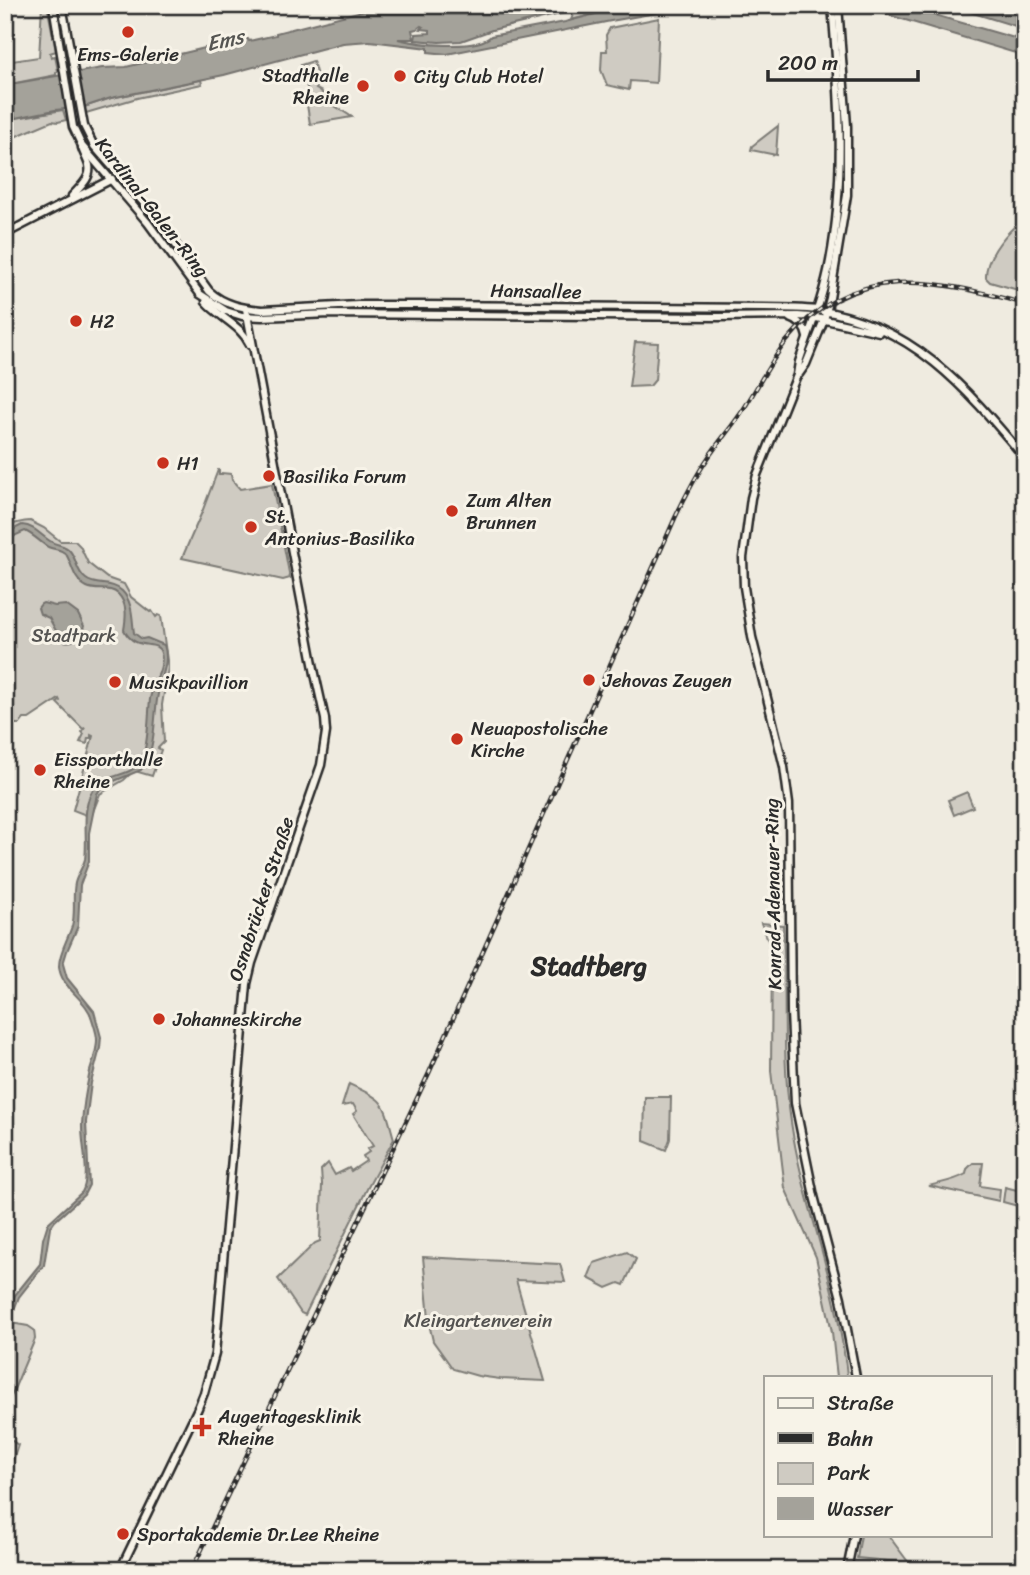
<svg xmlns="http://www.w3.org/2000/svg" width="1030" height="1575" viewBox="0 0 1030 1575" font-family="Sriracha,sans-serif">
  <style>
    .green { fill: #cfcbc2; stroke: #7d7b76; stroke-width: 2 }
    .water { fill: #a4a29a; stroke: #74726e; stroke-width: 2 }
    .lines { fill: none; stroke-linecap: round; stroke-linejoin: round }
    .secondary-casing { stroke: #2b2b2b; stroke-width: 11 }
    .secondary { stroke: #f7f3e8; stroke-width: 6 }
    .rail-casing { stroke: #2b2b2b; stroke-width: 4.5 }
    .rail { stroke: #f7f3e8; stroke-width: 2; stroke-dasharray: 5; stroke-linecap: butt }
    .poi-dot { fill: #c8321e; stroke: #f7f3e8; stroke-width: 2.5 }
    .labels { text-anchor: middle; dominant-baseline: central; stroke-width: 6; stroke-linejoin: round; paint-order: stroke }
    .poi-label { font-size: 19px; fill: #2b2b2b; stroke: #f7f3e8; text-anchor: start }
    .street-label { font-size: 19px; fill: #2b2b2b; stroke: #f7f3e8 }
    .park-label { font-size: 19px; fill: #545351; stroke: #f7f3e8 }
    .water-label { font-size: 21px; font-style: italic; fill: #555552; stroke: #f7f3e8 }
    .district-label { font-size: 26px; font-weight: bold; fill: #2b2b2b; stroke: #f7f3e8 }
  </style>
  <rect width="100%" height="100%" fill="#efebe0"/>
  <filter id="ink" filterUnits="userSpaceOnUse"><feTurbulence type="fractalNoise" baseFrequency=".0143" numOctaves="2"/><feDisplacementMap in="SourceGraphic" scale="14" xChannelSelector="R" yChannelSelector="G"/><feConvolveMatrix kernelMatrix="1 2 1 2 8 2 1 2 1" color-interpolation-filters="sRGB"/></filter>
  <g filter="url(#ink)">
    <g class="green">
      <polygon points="42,5 47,5 56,51 50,53 51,57 55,56 58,71 56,73 56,75 5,85 5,62 39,57"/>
      <polygon points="598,5 630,5 571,20 574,12"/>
      <polygon points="659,18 656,83 630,81 629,90 607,85 601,70 602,51 607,51 606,35 610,28"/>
      <polygon points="313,61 319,84 316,89 322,92 324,99 352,117 310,124 305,92 308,91 301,65"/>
      <polygon points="201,80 202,84 137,98 86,113 84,107 111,98"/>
      <polygon points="63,110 66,120 58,122 52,121 5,141 5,120"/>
      <polygon points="778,126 776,155 751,150 752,146"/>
      <path d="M1016,225H1021L1025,229V292L990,282L986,278C985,259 1002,238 1016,225Z"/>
      <polygon points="635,342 658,343 655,380 650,386 629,387"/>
      <polygon points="218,470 219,470 219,474 222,474 222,473 231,474 232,480 240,489 272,484 290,578 283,580 182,558 202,512"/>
      <path d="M30,521L44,528L60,541H75L80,546L88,563L107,578L124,584L131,597L150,612L152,611L156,617L158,615L161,616L168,668L162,705L164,742L158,748L161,750L152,776L138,772L146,759L124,780L100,794L91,817L73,810L93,736L91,735V738H88L87,744L80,742L84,734L82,732L85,728L83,729L57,703L60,701L59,699L29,719H24L20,724H10L5,716V525C14,525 21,521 30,521Z"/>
      <polygon points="967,792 973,807 954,815 948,800"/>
      <path d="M761,923L783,925C787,990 781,1056 791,1122C801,1191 827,1256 839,1324C842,1342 846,1360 847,1377H837L832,1332L816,1257L785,1188L771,1071L772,951Z"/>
      <path d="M349,1084C387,1102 383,1100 394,1139L367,1189L305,1315L301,1313L278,1279L315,1243L320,1241L322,1184L321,1170L328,1163L335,1175L349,1168L351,1171L366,1161L363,1156L369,1152L367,1149L373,1146L353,1114L357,1111L353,1104L342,1106Z"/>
      <polygon points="645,1097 671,1097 670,1139 666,1150 644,1141"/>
      <path d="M973,1163H983L980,1186L1000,1189L999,1201L929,1186C943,1182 954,1181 966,1174L967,1169Z"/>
      <polygon points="1005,1187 1025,1192 1025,1208 1003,1202"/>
      <polygon points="627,1252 636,1259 624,1285 619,1283 607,1288 588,1278 594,1263"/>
      <polygon points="423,1257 560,1264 565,1282 516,1280 545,1381 500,1379 478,1376 453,1369 433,1341 430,1328"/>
      <polygon points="11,1323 28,1326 34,1330 35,1339 5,1411 5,1342"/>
      <polygon points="5,1436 18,1445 5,1485"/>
      <polygon points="861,1535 888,1535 909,1563 933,1570 908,1570 909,1563 857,1558"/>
    </g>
    <g class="water">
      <path d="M385,5L388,8L391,5H598L492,30L461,41L439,42L415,40L416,34L430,33V30L421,29L423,27L421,26L417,29L412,30L414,39H398C417,44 477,51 491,36L565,22L630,5H701L611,21L447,54L428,52V48L370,41L343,43L224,75L111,98L84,107L55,110L5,120V85L102,68L126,67L234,41V39H248L249,41L276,35V33Z"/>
      <polygon points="830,5 900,5 1025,41 1025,56 872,10"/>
      <polygon points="947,5 1014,5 1025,8 1025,29"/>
      <path d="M22,525C35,526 40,535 50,541C57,546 65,544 70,551C77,559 76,572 86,579C96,587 112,581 122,591C133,602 132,618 134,633L142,639L147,638L164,645C170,662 161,676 158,694C153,718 157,750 141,770L102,786L97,794L89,833V861L80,885L78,926L67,951L63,964L67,978L94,1011L101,1037L100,1048L91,1083L86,1122L89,1185L84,1195L55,1221L50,1228L44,1265L19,1297L5,1333V1318L15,1295L40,1264L43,1239L48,1223L82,1192C91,1176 81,1143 82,1124C83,1105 86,1089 90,1071C93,1061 97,1050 97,1040C97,1033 94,1026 92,1019C87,999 60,988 59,966C59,952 68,939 72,926C76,912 72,897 75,883C77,875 83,867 85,859C88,837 81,811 92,791C101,774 125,778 137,766C149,755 148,715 150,699C152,684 165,668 161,653C157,638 136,653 124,630C126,618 128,604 118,594C110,586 97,592 87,587C74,581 73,567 67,556C63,549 55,550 48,547C40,542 34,535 25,531L16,535L5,544V537L14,529Z"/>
      <path d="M43,603L55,606L66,605L78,614L84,626C81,637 73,645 61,640L49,618L40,614L38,608L41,604Z"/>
    </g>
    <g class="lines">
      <g class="secondary-casing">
        <g id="secondary">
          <polyline points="53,5 73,127 82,146 148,223 200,294 226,311 242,316 262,317 330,314 719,317 798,316 812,317 879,332"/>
          <path d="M62,5L84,126L94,146L155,216L209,291C224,305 242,308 262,310L358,305H420L764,308C781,308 800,308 817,310C913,324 966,388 1025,458"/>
          <path d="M832,5C839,90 846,177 830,261C824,295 810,329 799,362L797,375L757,475L751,498L743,558L744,587L752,637L784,767L789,804L791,1012L795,1103L814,1196L841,1298L856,1377"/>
          <path d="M72,196C80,187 92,178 89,165C87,159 84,154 82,148"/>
          <polyline points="5,234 112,179"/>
          <path d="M206,302C220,318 241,325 250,345"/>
          <path d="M790,318C800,321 805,327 807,337"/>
          <polyline points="799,374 806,364 824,320 830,298 847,195 847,126 838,5"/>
          <polyline points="120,1570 198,1408 204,1393 215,1354 247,984 252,963 321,765 326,732 325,719 315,674 246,309"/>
          <polyline points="847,1570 854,1535"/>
        </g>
      </g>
      <use href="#secondary" class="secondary"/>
      <g class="rail-casing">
        <path id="rail" d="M192,1570L429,1073L675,518C685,497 695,477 708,458C719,441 732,427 743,410C757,388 769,364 785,343C852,260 936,279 1025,304"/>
      </g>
      <use href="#rail" class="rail"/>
    </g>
  </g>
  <g class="poi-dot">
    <circle cx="128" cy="32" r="7"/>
    <circle cx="400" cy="76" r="7"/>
    <circle cx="363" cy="86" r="7"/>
    <circle cx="76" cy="321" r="7"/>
    <circle cx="163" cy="463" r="7"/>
    <circle cx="269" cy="476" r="7"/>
    <circle cx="452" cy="511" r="7"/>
    <circle cx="251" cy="527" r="7"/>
    <circle cx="589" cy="680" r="7"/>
    <circle cx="115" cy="682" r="7"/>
    <circle cx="457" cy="739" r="7"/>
    <circle cx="40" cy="770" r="7"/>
    <circle cx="159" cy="1019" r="7"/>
    <path d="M198.5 1416.5h7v7h7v7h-7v7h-7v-7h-7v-7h7z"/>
    <circle cx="123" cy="1534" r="7"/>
  </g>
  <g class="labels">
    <g class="poi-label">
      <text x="128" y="54" text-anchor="middle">Ems-Galerie</text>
      <text x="349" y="75" text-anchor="end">Stadthalle<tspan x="349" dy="22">Rheine</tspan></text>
      <text x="414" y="76">City Club Hotel</text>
      <text x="90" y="321">H2</text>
      <text x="177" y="463">H1</text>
      <text x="283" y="476">Basilika Forum</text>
      <text x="466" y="500">Zum Alten<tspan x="466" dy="22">Brunnen</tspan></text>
      <text x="265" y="516">St.<tspan x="265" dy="22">Antonius-Basilika</tspan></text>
      <text x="603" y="680">Jehovas Zeugen</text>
      <text x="129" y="682">Musikpavillion</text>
      <text x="471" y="728">Neuapostolische<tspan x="471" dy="22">Kirche</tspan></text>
      <text x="54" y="759">Eissporthalle<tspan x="54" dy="22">Rheine</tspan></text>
      <text x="173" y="1019">Johanneskirche</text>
      <text x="218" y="1416">Augentagesklinik<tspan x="218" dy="22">Rheine</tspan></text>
      <text x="137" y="1534">Sportakademie Dr.Lee Rheine</text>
    </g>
    <g class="street-label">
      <text transform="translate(152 207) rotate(52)">Kardinal-Galen-Ring</text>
      <text transform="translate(536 291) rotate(1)">Hansaallee</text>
      <text transform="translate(773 894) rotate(-91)">Konrad-Adenauer-Ring</text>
      <text transform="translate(261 899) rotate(-72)">Osnabrücker Straße</text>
    </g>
    <g class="park-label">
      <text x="74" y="635">Stadtpark</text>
      <text x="478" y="1320">Kleingartenverein</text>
    </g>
    <g class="water-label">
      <text transform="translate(225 40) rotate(-13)">Ems</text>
    </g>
    <g class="district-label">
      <text x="589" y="966">Stadtberg</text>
    </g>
  </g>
  <rect width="1030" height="1575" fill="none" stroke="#f7f3e8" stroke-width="28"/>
  <rect x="14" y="14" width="1002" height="1547" fill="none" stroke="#2b2b2b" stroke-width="2.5" filter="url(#ink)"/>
  <rect x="764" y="1376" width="228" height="161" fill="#f7f3e8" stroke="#a5a39c" stroke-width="2"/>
  <rect x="778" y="1398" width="35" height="10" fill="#f7f3e8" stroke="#a5a39c" stroke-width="2"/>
  <text x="827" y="1410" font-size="21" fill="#2b2b2b">Straße</text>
  <rect x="778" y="1433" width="35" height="10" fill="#2b2b2b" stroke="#a5a39c" stroke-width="2"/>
  <text x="827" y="1446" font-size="21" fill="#2b2b2b">Bahn</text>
  <rect x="778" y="1463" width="35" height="21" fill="#cfcbc2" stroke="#a5a39c" stroke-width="2"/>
  <text x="827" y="1480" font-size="21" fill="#2b2b2b">Park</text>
  <rect x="778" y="1498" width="35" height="21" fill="#a4a29a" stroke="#a5a39c" stroke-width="2"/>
  <text x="827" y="1516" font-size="21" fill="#2b2b2b">Wasser</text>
  <path d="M768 70v10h150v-10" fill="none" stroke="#2b2b2b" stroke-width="3.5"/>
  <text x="778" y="70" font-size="21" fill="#2b2b2b" stroke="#f7f3e8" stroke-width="5" paint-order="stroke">200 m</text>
</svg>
